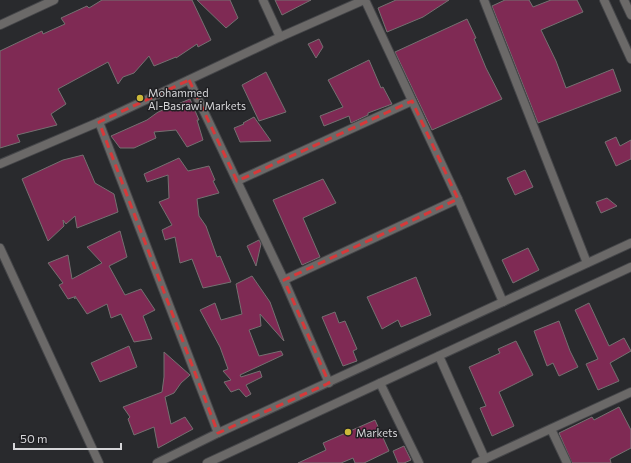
<svg xmlns="http://www.w3.org/2000/svg" width="631" height="463" viewBox="0 0 631 463" font-family="Commissioner,sans-serif">
  <style>
    .building { fill: #7f2a54; stroke: #757071 }
    .lines { fill: none; stroke-linecap: round; stroke-linejoin: round }
    .minor-casing { stroke: #454649; stroke-width: 10 }
    .tertiary-casing { stroke: #454649; stroke-width: 10 }
    .minor { stroke: #6b6968; stroke-width: 8 }
    .tertiary { stroke: #6b6968; stroke-width: 8 }
    .marked { fill: none; stroke: #d6393a; stroke-width: 3; stroke-dasharray: 8 5; stroke-linejoin: round }
    .poi-dot { fill: #ccb939; stroke: #202023; stroke-width: 1.5 }
    .labels { text-anchor: middle; dominant-baseline: central; stroke-width: 3; stroke-linejoin: round; paint-order: stroke }
    .poi-label { font-size: 11px; fill: #d6d6d9; stroke: #202023; text-anchor: start }
  </style>
  <rect width="100%" height="100%" fill="#292a2d"/>
  <g class="building">
    <polygon points="102,0 192,0 211,40 198,47 197,44 176,58 176,57 154,66 149,56 134,73 123,77 118,84 108,62 58,89 66,104 51,114 57,125 17,135 20,142 0,148 0,51 42,31 43,34 65,24 61,18 87,6 89,8"/>
    <polygon points="197,0 230,0 238,18 226,28"/>
    <polygon points="275,0 311,0 282,15"/>
    <polygon points="396,0 449,0 423,17 387,32 378,8"/>
    <polygon points="505,0 529,0 533,7 551,0 577,0 583,12 541,30 556,61 566,88 613,69 621,91 538,123 492,6"/>
    <polygon points="467,19 476,38 474,39 486,68 502,99 432,130 395,52"/>
    <polygon points="319,39 323,47 316,58 308,44"/>
    <polygon points="369,60 381,88 383,87 392,104 368,113 368,115 351,123 349,116 324,126 320,116 343,107 328,80"/>
    <polygon points="266,72 286,112 259,121 242,85"/>
    <polygon points="190,99 199,120 197,120 203,140 187,147 176,130 154,132 156,138 134,148 120,148 111,136 147,120 158,112"/>
    <polygon points="254,117 271,141 240,142 234,128 244,124 243,123"/>
    <polygon points="616,137 620,146 631,140 631,159 616,166 605,142"/>
    <polygon points="83,155 95,183 114,194 118,212 77,228 75,216 66,224 63,220 64,226 48,241 22,179 63,160"/>
    <polygon points="179,158 188,171 209,166 215,180 213,181 219,193 197,199 199,216 206,226 217,257 220,256 231,282 203,288 192,259 180,263 175,237 165,240 162,230 172,225 159,202 169,198 168,175 147,182 144,174"/>
    <polygon points="525,170 533,187 515,195 507,178"/>
    <polygon points="323,179 336,203 303,218 320,257 302,265 273,200"/>
    <polygon points="607,198 617,206 601,213 596,202"/>
    <polygon points="120,231 127,257 109,266 125,295 141,289 155,310 143,316 152,339 134,342 121,314 111,318 107,304 87,314 75,296 75,299 74,297 68,299 59,285 63,283 48,263 68,255 72,279 102,263 87,247"/>
    <polygon points="259,240 261,244 256,266 247,246"/>
    <polygon points="528,248 539,270 513,283 502,260"/>
    <polygon points="252,276 270,302 284,341 260,314 261,326 249,330 259,356 281,351 283,355 240,375 241,377 260,371 262,377 246,385 251,394 246,397 239,389 231,392 224,382 231,380 223,371 228,369 220,347 200,310 215,303 221,320 242,314 236,284"/>
    <polygon points="416,277 431,315 401,327 398,320 382,329 367,297"/>
    <polygon points="589,303 609,346 624,338 631,351 610,363 619,381 598,390 586,364 598,359 575,310"/>
    <polygon points="335,312 339,323 345,321 357,349 353,351 357,361 343,366 322,317"/>
    <polygon points="559,321 570,351 578,367 559,376 553,363 547,366 534,331"/>
    <polygon points="516,341 533,375 499,392 514,426 492,436 480,408 486,406 469,367 500,353 498,349"/>
    <polygon points="129,346 137,367 100,382 91,363"/>
    <polygon points="164,352 190,375 181,383 174,393 165,397 171,424 185,417 193,429 158,448 154,427 134,435 128,419 130,417 123,407 162,392 164,377"/>
    <polygon points="619,407 631,430 631,448 610,459 611,463 572,463 559,433 592,417 594,420"/>
    <polygon points="375,420 389,451 364,463 355,463 353,458 341,463 298,463 326,450 323,443"/>
    <polygon points="404,446 411,460 404,463 398,463 393,451"/>
  </g>
  <g class="lines">
    <g class="minor-casing">
      <g id="minor">
        <polyline points="263,0 280,37"/>
        <polyline points="365,0 458,199 503,302"/>
        <polyline points="484,0 587,263"/>
        <polyline points="0,25 54,0"/>
        <polyline points="189,80 284,280 329,383"/>
        <polyline points="99,122 218,433"/>
        <polyline points="0,164 99,122 280,37 364,0"/>
        <polyline points="237,181 412,101"/>
        <polyline points="0,248 99,463"/>
        <polyline points="284,280 458,199"/>
        <polyline points="439,356 485,459"/>
        <polyline points="380,383 419,463"/>
        <polyline points="551,429 567,463"/>
        <polyline points="476,463 631,392"/>
      </g>
    </g>
    <g class="tertiary-casing">
      <g id="tertiary">
        <polyline points="604,0 631,59"/>
        <polyline points="624,0 631,15"/>
        <polyline points="157,463 218,433 631,243"/>
        <polyline points="207,463 631,267"/>
      </g>
    </g>
    <use href="#minor" class="minor"/>
    <use href="#tertiary" class="tertiary"/>
  </g>
  <path class="marked" d="M189,80L237,181L412,101L458,199L284,280L329,383L218,433L99,122Z"/>
  <g class="poi-dot">
    <circle cx="140" cy="98" r="4"/>
    <circle cx="348" cy="432" r="4"/>
  </g>
  <g class="labels">
    <g class="poi-label">
      <text x="148" y="92">Mohammed<tspan x="148" dy="13">Al-Basrawi Markets</tspan></text>
      <text x="356" y="432">Markets</text>
    </g>
  </g>
  <path d="M14 443v6h107v-6" fill="none" stroke="#d6d6d9" stroke-width="2"/>
  <text x="20" y="443" font-size="12" fill="#d6d6d9" stroke="#202023" stroke-width="3" paint-order="stroke">50 m</text>
</svg>
